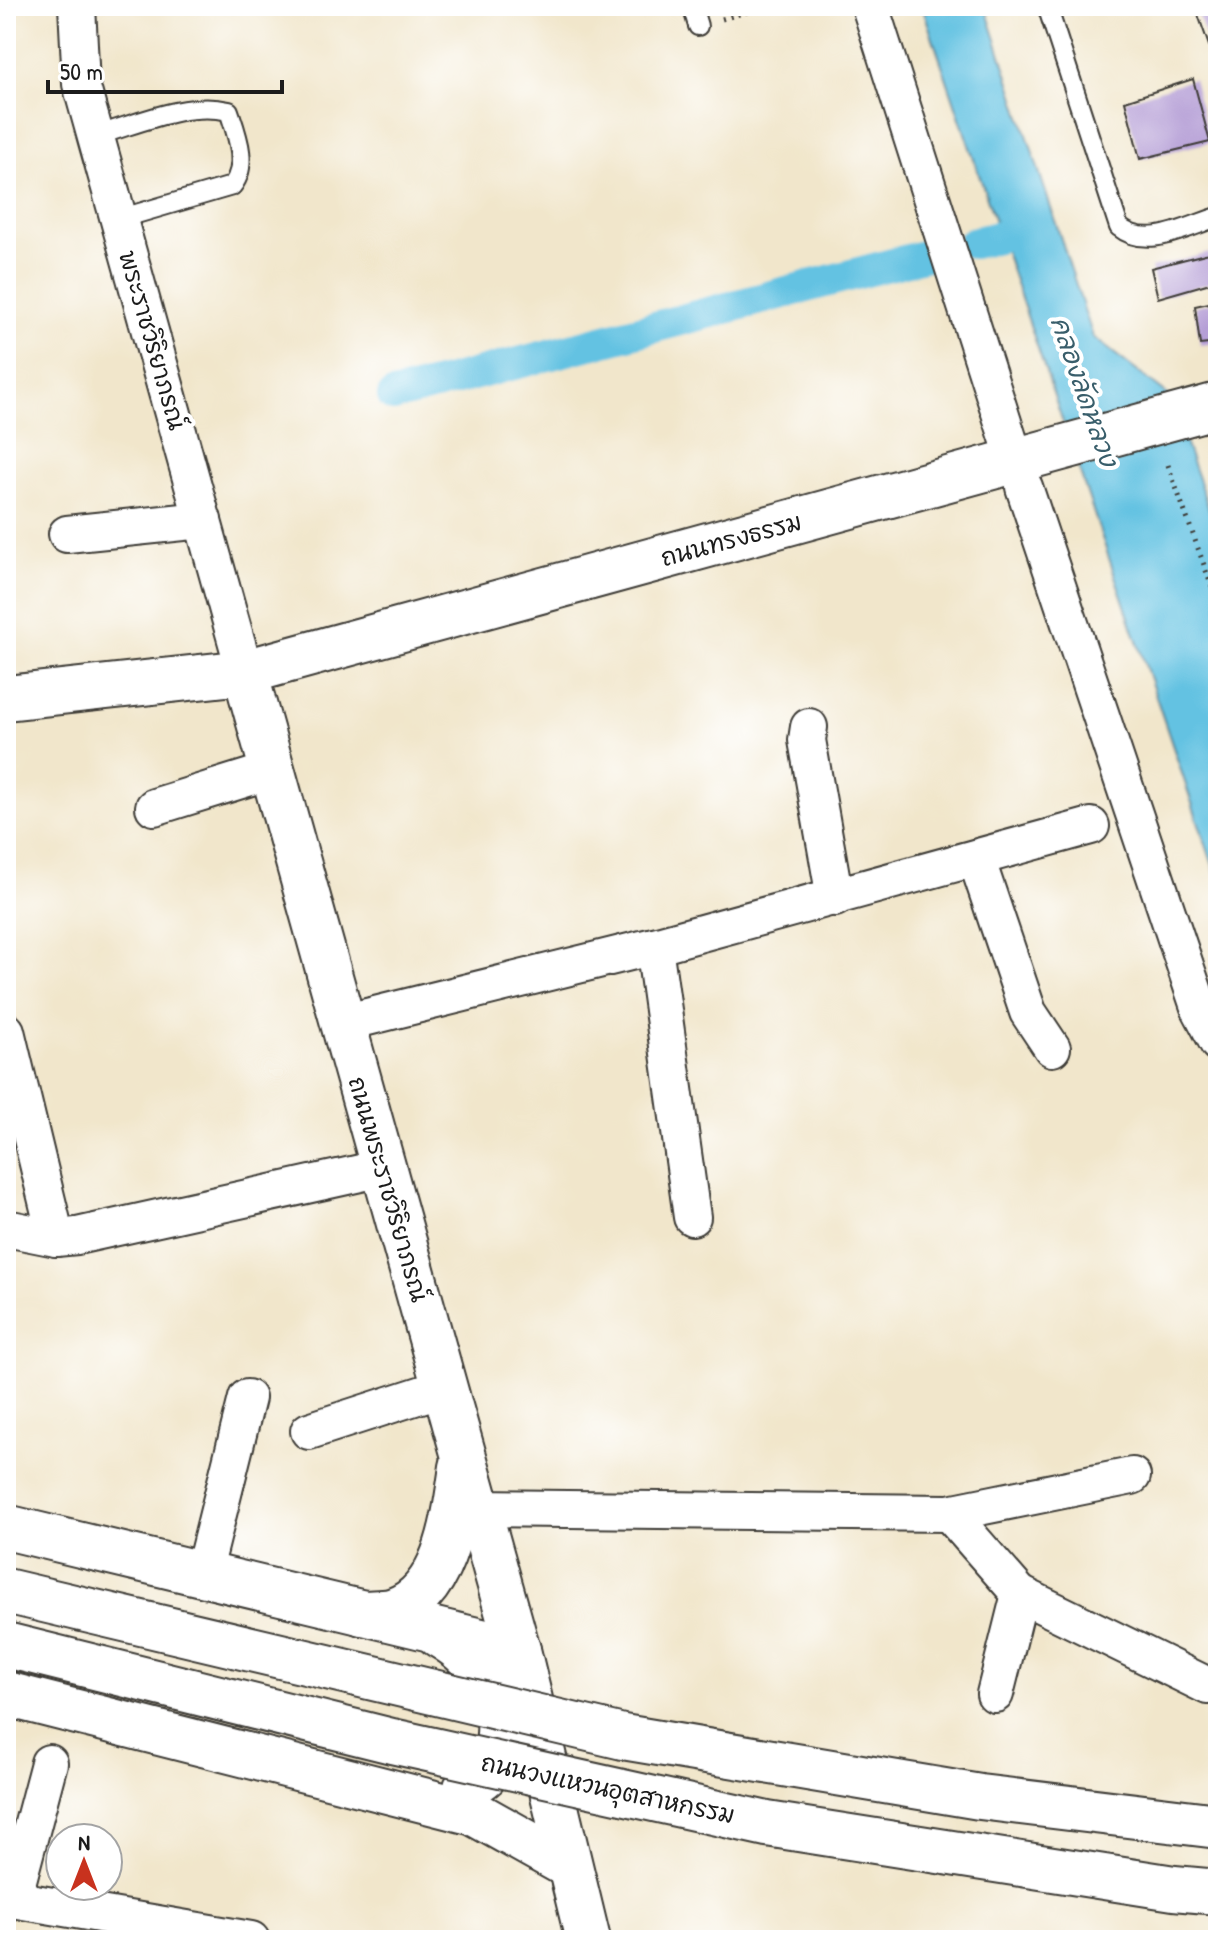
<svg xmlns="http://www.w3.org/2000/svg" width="1224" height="1946" viewBox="0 0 1224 1946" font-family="'Patrick Hand','Playpen Sans Thai',sans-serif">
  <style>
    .water { fill: #64c2e2; stroke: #406f7f; stroke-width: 2 }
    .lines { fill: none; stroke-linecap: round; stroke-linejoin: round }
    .canal { stroke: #64c2e2; stroke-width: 32 }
    .building { fill: #b59fd6 }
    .service-casing { stroke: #3c3a36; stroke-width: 22 }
    .minor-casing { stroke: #3c3a36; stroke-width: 40 }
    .tertiary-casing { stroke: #3c3a36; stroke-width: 48 }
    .secondary-casing { stroke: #3c3a36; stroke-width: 48 }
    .path { stroke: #3c3a36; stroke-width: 5; stroke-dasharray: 2 6; stroke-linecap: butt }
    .service { stroke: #fff; stroke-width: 18 }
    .minor { stroke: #fff; stroke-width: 36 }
    .tertiary { stroke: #fff; stroke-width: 44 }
    .secondary { stroke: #fff; stroke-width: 44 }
    .primary-bridge-casing { stroke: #3c3a36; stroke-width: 48; stroke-linecap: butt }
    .primary-bridge { stroke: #fff; stroke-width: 44 }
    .labels { text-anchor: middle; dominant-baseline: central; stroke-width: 8; stroke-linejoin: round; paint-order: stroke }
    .street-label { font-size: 24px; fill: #1c1c1c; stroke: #fff }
    .water-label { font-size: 26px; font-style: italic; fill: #395e6b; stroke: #fff }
  </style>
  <rect width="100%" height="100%" fill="#fff"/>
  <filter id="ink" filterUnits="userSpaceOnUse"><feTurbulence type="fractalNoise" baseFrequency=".0125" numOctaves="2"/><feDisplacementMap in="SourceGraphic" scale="16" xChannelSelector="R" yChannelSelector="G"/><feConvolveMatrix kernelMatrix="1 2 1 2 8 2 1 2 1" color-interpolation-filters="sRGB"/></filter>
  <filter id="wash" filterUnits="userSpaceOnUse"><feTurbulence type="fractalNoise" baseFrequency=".006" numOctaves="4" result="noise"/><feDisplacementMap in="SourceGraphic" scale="32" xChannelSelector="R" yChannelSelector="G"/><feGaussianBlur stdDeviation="1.8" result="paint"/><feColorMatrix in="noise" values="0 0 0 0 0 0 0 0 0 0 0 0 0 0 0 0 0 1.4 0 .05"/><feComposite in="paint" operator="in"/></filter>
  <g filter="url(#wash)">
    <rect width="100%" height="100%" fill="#f1e6cb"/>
    <polygon class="water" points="922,6 985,6 1093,337 1168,395 1218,534 1218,880"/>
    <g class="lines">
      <g class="canal">
        <polyline points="973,243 1025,230"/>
        <polyline points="393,396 923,256"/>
      </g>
    </g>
    <g id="blocks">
      <g class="building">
        <polygon points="1195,6 1218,6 1218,56 1213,57"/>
        <polygon points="1193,79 1210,142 1140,159 1125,101"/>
        <polygon points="1209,253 1217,281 1158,298 1151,268"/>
        <polygon points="1218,301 1218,343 1200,345 1195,306"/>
      </g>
    </g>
  </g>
  <g filter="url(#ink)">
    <use href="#blocks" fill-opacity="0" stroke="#3c3a36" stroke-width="2"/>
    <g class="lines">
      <g class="service-casing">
        <g id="service">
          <polyline points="692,6 698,26"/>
          <path d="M1047,6L1119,227C1147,250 1186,227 1218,217"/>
          <path d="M95,136C138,124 185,101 229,111C237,135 249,165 232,186L119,219"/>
        </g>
      </g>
      <g class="minor-casing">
        <g id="minor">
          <polyline points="77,6 81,84 245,672"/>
          <polyline points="870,6 1010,444"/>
          <polyline points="1024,487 1199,1007 1218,1043"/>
          <polyline points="67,534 203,520"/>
          <polyline points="809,727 807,740 835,898"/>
          <polyline points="154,807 273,770"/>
          <polyline points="976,858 1028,1012 1052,1048"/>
          <polyline points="654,946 692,1217"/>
          <polyline points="343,1023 654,946 1091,826"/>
          <polyline points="6,1031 56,1238"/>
          <polyline points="6,1228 56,1238 77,1236 383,1168"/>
          <polyline points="309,1431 445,1387"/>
          <polyline points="478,1508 949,1513 1132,1476"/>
          <polyline points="949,1513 1020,1594 995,1694"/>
          <polyline points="203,1574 247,1398"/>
          <polyline points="1020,1594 1208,1686"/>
          <polyline points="6,1898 251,1940"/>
          <polyline points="13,1899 49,1763"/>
        </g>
      </g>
      <g class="tertiary-casing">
        <polyline id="tertiary" points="245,672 1218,405"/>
      </g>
      <g class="secondary-casing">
        <g id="secondary">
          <polyline points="6,698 245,672 518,1650 588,1940"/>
          <polyline points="6,1527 518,1650"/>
          <path d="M362,1613C372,1612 385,1613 394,1610C447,1593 455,1513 462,1467"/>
          <path d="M439,1635C482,1659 512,1707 494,1756C492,1761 490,1769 487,1773C482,1779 472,1784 466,1788"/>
          <polyline points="6,1694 474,1813 567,1865"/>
        </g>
      </g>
      <g class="path">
        <polyline points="722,19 767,6"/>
        <polyline points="1168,465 1218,604"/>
      </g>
      <use href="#service" class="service"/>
      <use href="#minor" class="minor"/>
      <use href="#tertiary" class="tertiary"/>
      <use href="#secondary" class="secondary"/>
      <g class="primary-bridge-casing">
        <g id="primary-bridge">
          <polyline points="6,1591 623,1737 980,1797 1218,1826"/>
          <polyline points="6,1645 392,1741 767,1824 1174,1888 1218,1892"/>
        </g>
      </g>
      <use href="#primary-bridge" class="primary-bridge"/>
    </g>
  </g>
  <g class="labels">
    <g class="street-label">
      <text transform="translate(153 340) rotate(74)">พระราชวิริยาภรณ์</text>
      <text transform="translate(731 539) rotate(-15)">ถนนทรงธรรม</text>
      <text transform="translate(389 1189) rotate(74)">ถนนพระราชวิริยาภรณ์</text>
      <text transform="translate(608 1788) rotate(12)">ถนนวงแหวนอุตสาหกรรม</text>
    </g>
    <g class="water-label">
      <text transform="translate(1085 391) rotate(71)">คลองลัดหลวง</text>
    </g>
  </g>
  <rect width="1224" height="1946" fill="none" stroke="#fff" stroke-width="32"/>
  <g transform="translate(84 1862)"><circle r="38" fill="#ffffff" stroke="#a4a4a4" stroke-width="2"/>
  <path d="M0-6L14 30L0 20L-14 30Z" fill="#c8321e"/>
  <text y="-12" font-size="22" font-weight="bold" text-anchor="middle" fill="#1c1c1c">N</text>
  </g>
  <path d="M48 80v12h234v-12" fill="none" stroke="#1c1c1c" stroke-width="4"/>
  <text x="60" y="80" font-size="24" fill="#1c1c1c" stroke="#ffffff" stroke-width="6" paint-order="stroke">50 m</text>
</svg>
